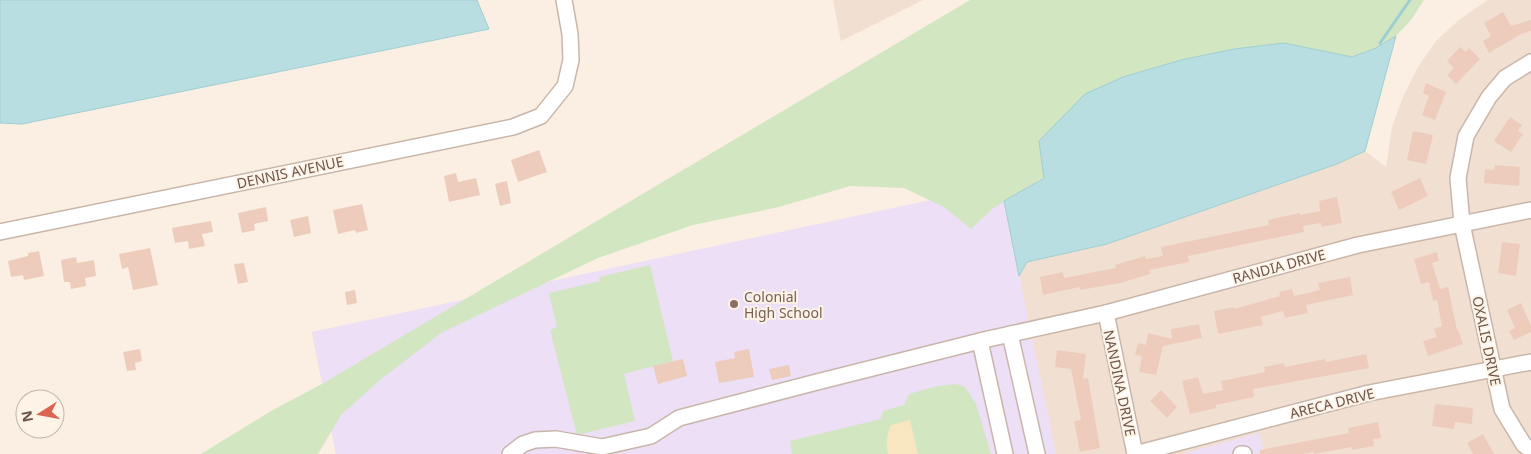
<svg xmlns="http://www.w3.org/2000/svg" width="1531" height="454" viewBox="0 0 1531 454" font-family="'Noto Sans',sans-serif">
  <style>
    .residential { fill: #f1e0d1 }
    .education { fill: #ecdff6 }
    .green { fill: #d3e6c2 }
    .sand { fill: #f7e6bf }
    .water { fill: #b8dee1; stroke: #9fced2 }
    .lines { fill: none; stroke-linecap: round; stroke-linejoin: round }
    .stream { stroke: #9fced2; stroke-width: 3 }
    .building { fill: #edccbc }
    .minor-casing { stroke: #c9b6aa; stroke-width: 18 }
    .minor { stroke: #fff; stroke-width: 15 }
    .education-dot { fill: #8d6e63; stroke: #fdf3e7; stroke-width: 2 }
    .labels { text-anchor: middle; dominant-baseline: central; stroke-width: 4; stroke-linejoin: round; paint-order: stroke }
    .street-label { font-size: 14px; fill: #6f554b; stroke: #fdf3e7 }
    .education-label { font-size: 14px; fill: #785e54; stroke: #fdf3e7; text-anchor: start }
  </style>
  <rect width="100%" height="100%" fill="#faefe2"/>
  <g class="residential">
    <polygon points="833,0 923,0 841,41"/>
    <polygon points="1488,0 1531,0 1531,454 336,454 312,332 1018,275 1026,262 1031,260 1107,244 1337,164 1365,151 1386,167 1392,127 1402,99 1418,67 1436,41 1460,19"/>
  </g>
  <g class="education">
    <polygon points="1001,185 1056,454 336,454 312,332"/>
    <polygon points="1259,433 1265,454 1181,454"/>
  </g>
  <g class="green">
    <polygon points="970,0 1424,0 1411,20 1396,36 1376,48 1352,57 1284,43 1234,49 1181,60 1123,77 1044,177 992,209 971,229 944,207 904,188 850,186 779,207 693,225 598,258 441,333 380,380 341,415 318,454 201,454 271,411 320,385"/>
    <polygon points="650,265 673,361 624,374 635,421 577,435 550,330 557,327 549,293 600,281 599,277"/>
    <polygon points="956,384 965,387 976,404 991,454 792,454 790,441 881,419 883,411 904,405 909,394 937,386"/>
  </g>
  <path class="sand" d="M910,420L918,454H888C886,445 886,434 891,425Z"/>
  <g class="water">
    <polygon points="0,0 477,0 489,29 22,124 0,123"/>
    <polygon points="1396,36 1365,151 1337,164 1107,244 1027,262 1019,276 1004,201 1044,178 1039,141 1085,94 1123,77 1181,60 1234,49 1284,43 1352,57 1376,48"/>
  </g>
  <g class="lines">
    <polyline class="stream" points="1380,43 1410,0"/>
  </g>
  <g class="building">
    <polygon points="1503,12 1511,26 1531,20 1531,31 1521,34 1489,53 1483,41 1491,36 1484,23"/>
    <polygon points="1460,47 1466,52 1469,48 1480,59 1456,84 1447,75 1454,68 1447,61"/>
    <polygon points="1426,83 1446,92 1435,120 1422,115 1429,96 1423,93"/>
    <polygon points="1510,117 1522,125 1518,131 1523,134 1511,152 1494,141"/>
    <polygon points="1413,131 1433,135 1426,164 1407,160"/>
    <polygon points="539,150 547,172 518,182 511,160"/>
    <polygon points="1495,165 1520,167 1519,186 1484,183 1485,169 1494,170"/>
    <polygon points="456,173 458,182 476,178 480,195 449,202 444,176"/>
    <polygon points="1420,178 1428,196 1399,210 1391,192"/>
    <polygon points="507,181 511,203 500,206 495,184"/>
    <polygon points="1337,197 1342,223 1322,227 1321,223 1303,226 1304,232 1188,256 1189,262 1149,270 1150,274 1120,283 1080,290 1080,287 1043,295 1040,277 1063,272 1064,278 1116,268 1115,265 1145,256 1146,259 1163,256 1161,247 1269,225 1268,220 1300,213 1300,215 1320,211 1319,201"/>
    <polygon points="362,204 368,230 356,233 355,230 338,234 333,210"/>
    <polygon points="266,207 268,221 254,224 255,230 242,233 238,213"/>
    <polygon points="308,216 311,233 294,237 290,220"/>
    <polygon points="211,221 213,232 202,234 205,246 189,249 188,241 175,243 172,228"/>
    <polygon points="1502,242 1520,244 1516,276 1498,273"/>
    <polygon points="150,248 158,285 133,290 128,267 122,269 119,254"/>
    <polygon points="39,251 44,276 24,280 23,275 11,277 8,261 28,256 28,253"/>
    <polygon points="1437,252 1439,261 1432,263 1440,289 1448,287 1457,330 1458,329 1463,344 1428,356 1423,341 1437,337 1434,329 1442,326 1437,300 1433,301 1429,282 1421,284 1414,259"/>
    <polygon points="76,257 77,263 94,260 96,276 85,278 86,286 71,289 70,282 64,282 61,260"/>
    <polygon points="244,263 248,282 238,284 234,264"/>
    <polygon points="1350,277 1353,295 1306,305 1308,313 1285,318 1283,311 1261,317 1263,325 1218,334 1214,311 1234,307 1234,309 1280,296 1279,292 1292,289 1294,296 1320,290 1318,283"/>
    <polygon points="355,290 357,303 347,305 345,292"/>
    <polygon points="1521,303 1531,326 1531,332 1514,340 1509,331 1515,328 1507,310"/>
    <polygon points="1199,324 1202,338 1163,346 1156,375 1139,372 1142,356 1135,355 1138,343 1146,345 1148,333 1172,339 1171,329"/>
    <polygon points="140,349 142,361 135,363 136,370 127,371 123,352"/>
    <polygon points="749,349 754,377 719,383 715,362 735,358 734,352"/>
    <polygon points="1057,350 1086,354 1083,379 1088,378 1100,448 1080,452 1074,421 1081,420 1071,369 1055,367"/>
    <polygon points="1366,354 1369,368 1253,389 1254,397 1216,405 1216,408 1190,414 1182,381 1198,377 1203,394 1223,390 1221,381 1265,372 1264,367 1284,363 1285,367 1325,359 1326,362"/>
    <polygon points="683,359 687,376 658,384 653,366"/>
    <polygon points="789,365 791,376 772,380 769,369"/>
    <polygon points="1161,390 1177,407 1167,418 1150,401"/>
    <polygon points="1435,404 1473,408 1472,424 1455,422 1454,429 1432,426"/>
    <polygon points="1378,422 1381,438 1373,439 1374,446 1352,450 1352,447 1314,454 1313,452 1303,454 1260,454 1260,450 1349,433 1348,428"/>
    <polygon points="1483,434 1494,454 1473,454 1467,443"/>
  </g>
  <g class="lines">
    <g class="minor-casing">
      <g id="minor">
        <polyline points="1531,62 1505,78 1489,97 1466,136 1458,178 1462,224 1502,409 1524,445 1531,450"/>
        <polyline points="0,232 513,127 541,116 565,86 571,60 570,34 564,0"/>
        <polyline points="1106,313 1135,454"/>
        <polyline points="1010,334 1037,454"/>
        <polyline points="980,341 1005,454"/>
        <polyline points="510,454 523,444 535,440 556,439 602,447 651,436 679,418 817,382 988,339 1106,313 1358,245 1531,210"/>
        <polyline points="1135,454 1369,393 1531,362"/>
        <polyline points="1241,454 1244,454"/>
      </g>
    </g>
    <use href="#minor" class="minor"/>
  </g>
  <circle class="education-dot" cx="734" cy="304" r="5"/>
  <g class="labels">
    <g class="street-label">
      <text transform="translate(290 172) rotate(-12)">DENNIS AVENUE</text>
      <text transform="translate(1279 266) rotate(-15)">RANDIA DRIVE</text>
      <text transform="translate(1487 341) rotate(78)">OXALIS DRIVE</text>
      <text transform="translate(1120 383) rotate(78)">NANDINA DRIVE</text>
      <text transform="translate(1332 403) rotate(-14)">ARECA DRIVE</text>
    </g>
    <g class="education-label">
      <text x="744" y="296">Colonial<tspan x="744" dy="16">High School</tspan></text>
    </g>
  </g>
  <g transform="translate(40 414) rotate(259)"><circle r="24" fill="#fdf3e7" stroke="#c4b4a9"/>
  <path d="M0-4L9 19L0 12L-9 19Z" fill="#da6550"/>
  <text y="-8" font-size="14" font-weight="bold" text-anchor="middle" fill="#6f554b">N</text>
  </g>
</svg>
